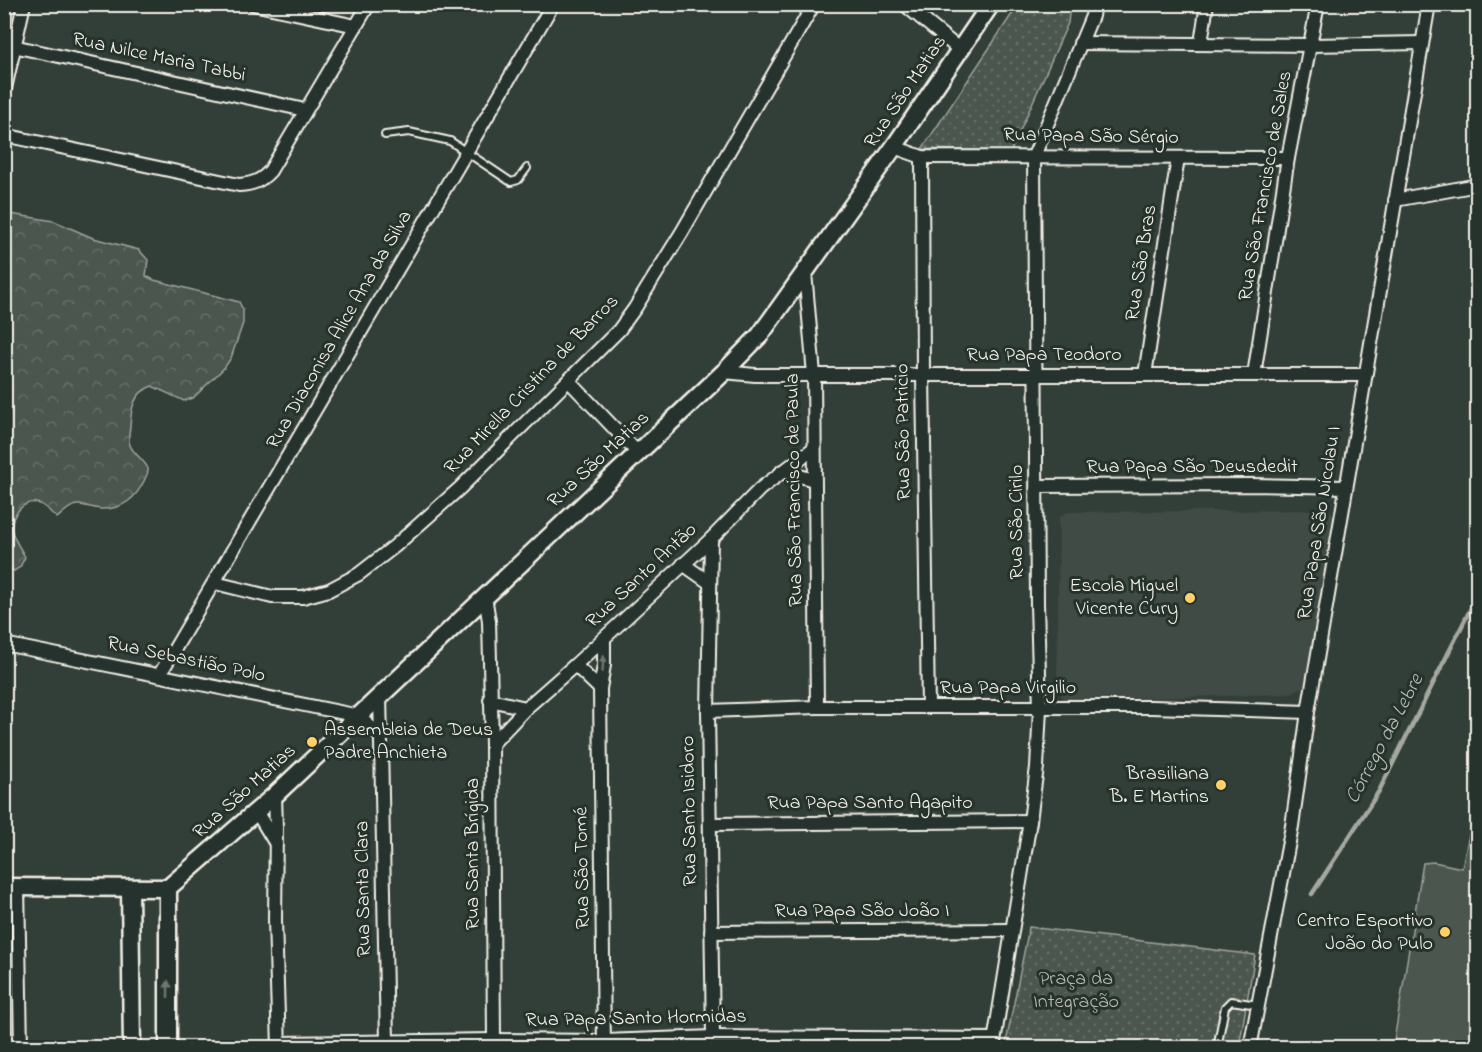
<svg xmlns="http://www.w3.org/2000/svg" width="1482" height="1052" viewBox="0 0 1482 1052" font-family="'Indie Flower',sans-serif">
  <style>
    .built { fill: #404b44 }
    .grass { fill: url(#grass-dots); stroke: #a0a49c; stroke-width: 1.5 }
    .forest { fill: url(#forest-crowns); stroke: #a0a49c; stroke-width: 1.5 }
    .garden { fill: #4c564f; stroke: #a0a49c; stroke-width: 1.5 }
    .lines { fill: none; stroke-linecap: round; stroke-linejoin: round }
    .stream { stroke: #a6a9a1; stroke-width: 4.5 }
    .lane-casing { stroke: #f4f1e8; stroke-width: 10 }
    .street-casing { stroke: #f4f1e8; stroke-width: 16 }
    .secondary-casing { stroke: #f4f1e8; stroke-width: 21 }
    .lane { stroke: #26332d; stroke-width: 6 }
    .street { stroke: #26332d; stroke-width: 12 }
    .secondary { stroke: #26332d; stroke-width: 16 }
    .oneway { fill: #6e766e }
    .poi-dot { fill: #ffd166; stroke: #26332d; stroke-width: 2 }
    .labels { text-anchor: middle; dominant-baseline: central; stroke-width: 6; stroke-linejoin: round; paint-order: stroke }
    .street-label { font-size: 20px; fill: #f4f1e8; stroke: #26332d }
    .poi-label { font-size: 20px; fill: #f4f1e8; stroke: #26332d; text-anchor: end }
    .park-label { font-size: 20px; fill: #b9bbb2; stroke: #26332d }
    .water-label { font-size: 21px; font-style: italic; fill: #babbb3; stroke: #26332d }
  </style>
  <defs>
    <pattern id="grass-dots" width="8" height="8" patternUnits="userSpaceOnUse" patternTransform="scale(1.5)"><rect width="8" height="8" fill="#4c564f"/><path d="M2 2h.1M6 6h.1" fill="none" stroke="#666f68" stroke-width="1.8" stroke-linecap="round"/></pattern>
    <pattern id="forest-crowns" width="20" height="18" patternUnits="userSpaceOnUse" patternTransform="scale(1.5)"><rect width="20" height="18" fill="#4c564f"/><path d="M2 6a3 3 0 1 1 6 0M12 15a3 3 0 1 1 6 0" fill="none" stroke="#666f68"/></pattern>
  </defs>
  <rect width="100%" height="100%" fill="#323e38"/>
  <filter id="ink" filterUnits="userSpaceOnUse"><feTurbulence type="fractalNoise" baseFrequency=".0167" numOctaves="2"/><feDisplacementMap in="SourceGraphic" scale="12" xChannelSelector="R" yChannelSelector="G"/><feConvolveMatrix kernelMatrix="1 2 1 2 8 2 1 2 1" color-interpolation-filters="sRGB"/></filter>
  <g filter="url(#ink)">
    <polygon class="built" points="1330,510 1334,516 1310,679 1302,688 1288,694 1153,698 1063,699 1057,685 1059,517 1067,512"/>
    <g class="grass">
      <polygon points="1018,5 1070,5 1068,23 1011,151 922,149"/>
      <polygon points="1029,927 1255,955 1239,1047 1005,1048"/>
    </g>
    <path class="forest" d="M4,213L54,221L93,238L139,250L148,260L146,276L154,280L239,302L243,310V323L231,358L224,368L193,398L184,401L152,386C133,393 131,409 130,427C129,433 128,440 130,445C133,454 149,464 148,470C148,474 146,476 145,479C137,497 124,509 103,509C94,509 85,504 76,505C68,507 63,513 57,518C52,514 47,508 42,505C26,496 9,515 12,531C14,540 21,549 25,557L20,567L14,571L4,565Z"/>
    <polygon class="garden" points="1477,797 1477,1047 1393,1047 1423,863 1434,862 1462,868"/>
    <g class="lines">
      <polyline class="stream" points="1312,894 1379,791 1478,594"/>
      <g class="lane-casing">
        <g id="lane">
          <polyline points="385,135 409,132 450,141 511,182 518,180 527,168"/>
          <polyline points="1217,1048 1225,1007 1231,1001 1258,1005"/>
        </g>
      </g>
      <g class="street-casing">
        <g id="street">
          <polyline points="253,4 356,26"/>
          <polyline points="904,4 960,50"/>
          <polyline points="1080,43 1311,45 1422,43"/>
          <polyline points="1201,43 1207,4"/>
          <polyline points="4,44 305,110"/>
          <polyline points="4,93 24,4"/>
          <path d="M4,135L239,185C253,184 261,181 270,171L369,4"/>
          <polyline points="894,147 922,157 1288,158"/>
          <polyline points="922,157 923,375 928,707"/>
          <polyline points="1395,200 1478,185"/>
          <polyline points="805,272 814,375 817,707"/>
          <polyline points="724,372 755,375 1364,375"/>
          <polyline points="1145,375 1178,158"/>
          <polyline points="1254,375 1288,158 1318,4"/>
          <polyline points="569,381 638,453"/>
          <polyline points="782,471 814,480"/>
          <polyline points="1037,486 1250,485 1346,487"/>
          <polyline points="711,539 708,711 713,1037"/>
          <polyline points="683,564 710,583"/>
          <polyline points="215,583 272,597 303,597 329,590 359,574 395,546 460,488 619,330 635,308 682,232 814,4"/>
          <polyline points="485,596 489,621 492,744 494,1040"/>
          <polyline points="604,639 604,665 600,689 604,1048"/>
          <polyline points="4,644 359,716 380,736"/>
          <polyline points="575,665 600,689"/>
          <polyline points="160,674 553,4"/>
          <polyline points="380,694 387,1042"/>
          <polyline points="490,700 526,708"/>
          <polyline points="708,711 817,707 1152,707 1308,712"/>
          <polyline points="492,744 526,708 575,665 711,539 760,489 814,448"/>
          <polyline points="275,795 276,828 275,920 279,1048"/>
          <polyline points="256,811 276,844"/>
          <polyline points="710,824 1030,821"/>
          <polyline points="18,886 21,1048"/>
          <polyline points="711,932 1012,930"/>
          <polyline points="4,1041 21,1040"/>
          <polyline points="279,1043 494,1040 604,1041 713,1037 994,1039"/>
          <polyline points="993,1048 1030,821 1037,767 1040,708 1037,604 1034,156 1092,16 1094,4"/>
          <polyline points="1250,1048 1292,826 1308,712 1429,4"/>
        </g>
      </g>
      <g class="secondary-casing">
        <g id="secondary">
          <polyline points="4,887 168,888"/>
          <polyline points="130,888 132,1048"/>
          <polyline points="168,888 275,795 724,372 760,335 894,147 991,4"/>
          <polyline points="168,888 168,1048"/>
        </g>
      </g>
      <use href="#lane" class="lane"/>
      <use href="#street" class="street"/>
      <use href="#secondary" class="secondary"/>
    </g>
    <defs><path id="oneway-solid" d="M-6-.8H1V-3.2L6.5 0L1 3.2V.8H-6Z" transform="scale(1.5)"/></defs>
    <g class="oneway">
      <use href="#oneway-solid" transform="translate(603 664) rotate(-86)"/>
      <use href="#oneway-solid" transform="translate(168 989) rotate(-90)"/>
    </g>
  </g>
  <g class="poi-dot">
    <circle cx="1190" cy="598" r="6"/>
    <circle cx="312" cy="742" r="6"/>
    <circle cx="1221" cy="785" r="6"/>
    <circle cx="1445" cy="932" r="6"/>
  </g>
  <g class="labels">
    <g class="street-label">
      <text transform="translate(159 58) rotate(12)">Rua Nilce Maria Tabbi</text>
      <text transform="translate(906 92) rotate(-56)">Rua São Matias</text>
      <text transform="translate(1091 137) rotate(1)">Rua Papa São Sérgio</text>
      <text transform="translate(1266 186) rotate(-80)">Rua São Francisco de Sales</text>
      <text transform="translate(1142 263) rotate(-81)">Rua São Bras</text>
      <text transform="translate(340 330) rotate(-60)">Rua Diaconisa Alice Ana da Silva</text>
      <text x="1044" y="355">Rua Papa Teodoro</text>
      <text transform="translate(532 385) rotate(-46)">Rua Mirella Cristina de Barros</text>
      <text transform="translate(904 432) rotate(-91)">Rua São Patricio</text>
      <text transform="translate(599 460) rotate(-43)">Rua São Matias</text>
      <text x="1192" y="467">Rua Papa São Deusdedit</text>
      <text transform="translate(795 490) rotate(-91)">Rua São Francisco de Paula</text>
      <text transform="translate(1017 522) rotate(-90)">Rua São Cirilo</text>
      <text transform="translate(1320 523) rotate(-81)">Rua Papa São Nicolau I</text>
      <text transform="translate(642 576) rotate(-43)">Rua Santo Antão</text>
      <text transform="translate(186 660) rotate(12)">Rua Sebastião Polo</text>
      <text x="1008" y="688">Rua Papa Virgilio</text>
      <text transform="translate(245 792) rotate(-42)">Rua São Matias</text>
      <text x="870" y="803">Rua Papa Santo Agapito</text>
      <text transform="translate(690 811) rotate(-91)">Rua Santo Isidoro</text>
      <text transform="translate(473 854) rotate(-90)">Rua Santa Brígida</text>
      <text transform="translate(583 868) rotate(-91)">Rua São Tomé</text>
      <text transform="translate(364 889) rotate(-91)">Rua Santa Clara</text>
      <text x="862" y="911">Rua Papa São João I</text>
      <text transform="translate(636 1019) rotate(-1)">Rua Papa Santo Hormidas</text>
    </g>
    <g class="poi-label">
      <text x="1178" y="586">Escola Miguel<tspan x="1178" dy="23">Vicente Cury</tspan></text>
      <text x="324" y="730" text-anchor="start">Assembleia de Deus<tspan x="324" dy="23">Padre Anchieta</tspan></text>
      <text x="1209" y="774">Brasiliana<tspan x="1209" dy="23">B. E Martins</tspan></text>
      <text x="1433" y="921">Centro Esportivo<tspan x="1433" dy="23">João do Pulo</tspan></text>
    </g>
    <g class="park-label">
      <text x="1076" y="979">Praça da<tspan x="1076" dy="23">Integração</tspan></text>
    </g>
    <g class="water-label">
      <text transform="translate(1385 739) rotate(-62)">Córrego da Lebre</text>
    </g>
  </g>
  <rect width="1482" height="1052" fill="none" stroke="#26332d" stroke-width="24"/>
  <rect x="12" y="12" width="1458" height="1028" fill="none" stroke="#f4f1e8" stroke-width="2" filter="url(#ink)"/>
</svg>
